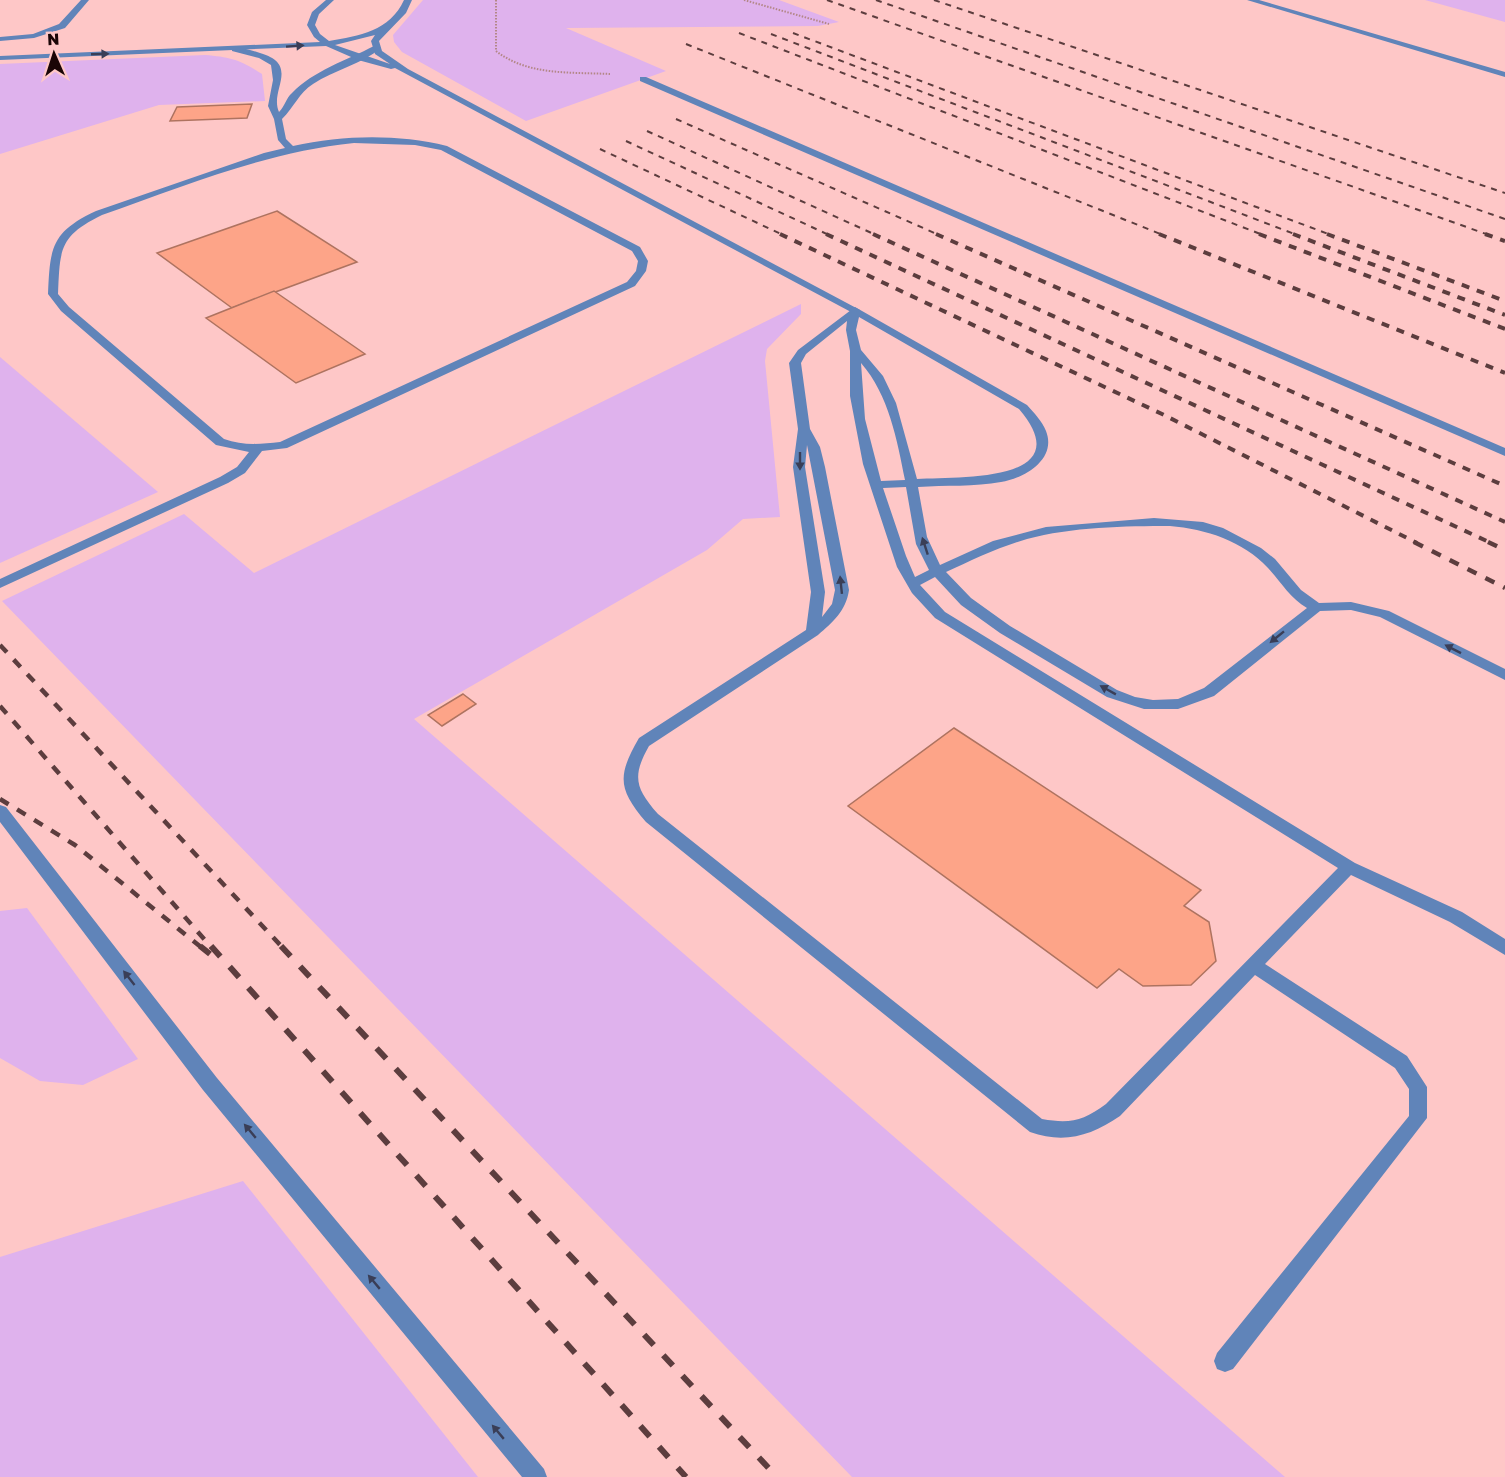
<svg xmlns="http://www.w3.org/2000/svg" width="1505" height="1477" viewBox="0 0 1505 1477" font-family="'Golos Text',sans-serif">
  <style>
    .green { fill: #dfb2ed }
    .building { fill: #fda488; stroke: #ae7360; stroke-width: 1.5 }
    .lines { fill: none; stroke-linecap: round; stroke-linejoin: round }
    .path { stroke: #b38787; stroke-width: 2; stroke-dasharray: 1.5 1.5; stroke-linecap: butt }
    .service { fill: #6084b9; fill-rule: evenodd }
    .minor { fill: #6084b9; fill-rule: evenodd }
    .rail-far3 { stroke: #5c3d3e; stroke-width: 2; stroke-dasharray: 6 6; stroke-linecap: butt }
    .rail-far2 { stroke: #5c3d3e; stroke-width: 4; stroke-dasharray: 8 8; stroke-linecap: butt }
    .rail-far1 { stroke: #5c3d3e; stroke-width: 4.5; stroke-dasharray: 10 10; stroke-linecap: butt }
    .rail { stroke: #5c3d3e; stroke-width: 6; stroke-dasharray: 14 14; stroke-linecap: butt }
    .oneway { fill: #3a3e57 }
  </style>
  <rect width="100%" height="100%" fill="#fec7c7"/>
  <g class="green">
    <polygon points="423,0 779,0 839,22 818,26 566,28 666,71 526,121 402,52 394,42 393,35"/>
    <polygon points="1425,0 1505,0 1505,22"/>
    <path d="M205,55C230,57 241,60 262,74L265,101L159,105L0,154V64Z"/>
    <polygon points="801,304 801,314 767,349 765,361 780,517 743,519 707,550 414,719 1285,1477 852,1477 2,601 184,514 254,573"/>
    <polygon points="0,357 158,492 0,563"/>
    <polygon points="27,908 138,1059 83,1085 40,1081 0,1058 0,911"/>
    <polygon points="243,1181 478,1477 0,1477 0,1257"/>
  </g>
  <g class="building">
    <polygon points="252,104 247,118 170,121 177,107"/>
    <polygon points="277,211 357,262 232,308 157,253"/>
    <polygon points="274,291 365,354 296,383 206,318"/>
    <polygon points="463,694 476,704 442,726 428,715"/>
    <polygon points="954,728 1201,890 1184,906 1209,922 1216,961 1191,985 1143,986 1119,969 1097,988 848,806"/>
  </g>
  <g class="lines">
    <g class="path">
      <path d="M496,0V51C528,76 571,72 610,74"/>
      <polyline points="744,0 829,24"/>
    </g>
    <g class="service">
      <polygon points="81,0 89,0 65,28 34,38 0,41 0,37 33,34 59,24"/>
      <polygon points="1247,0 1259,0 1505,72 1505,77"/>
      <path d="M374,46L381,48C362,64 334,70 313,84C299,93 294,107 282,119L286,139L293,146C344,135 397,134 447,146L640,247L648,261L646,271L635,286L287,448L262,451L245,473L228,483L0,588V579L220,477L237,467L249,452L216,445L61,311L48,294C50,248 51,232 96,211L264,153L285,148L278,140L274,119L268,106L273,80L271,65L259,58L232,51V47C241,47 251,50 260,53C301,65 269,90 279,112C285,106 286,98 292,93C313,71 347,60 374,46ZM354,143L415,145L441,150L632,251L638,261L636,271L627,282L280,442C261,444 243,446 224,439L69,307L58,294C60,249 59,236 102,215C185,186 266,152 354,143Z"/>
      <polygon points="640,77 646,77 1505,448 1505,456 640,81"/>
      <path d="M855,307L1027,405C1034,413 1042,421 1046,431C1057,459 1025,478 1001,482C975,487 945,485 918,487L927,537L940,565L993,541L1046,527L1154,518L1203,522L1223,528L1261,548L1275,559L1301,590L1319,603L1351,602L1389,611L1505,669V680L1380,617L1351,610L1320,611L1214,696L1178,709H1144L1107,697L1000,633L961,605L935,577L920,585L945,612L1355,863L1462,912L1505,939V955L1450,922L1351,875L1265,964L1407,1056L1427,1087V1118L1233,1369L1225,1372L1217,1369L1214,1361L1217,1353L1409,1116V1089L1395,1068L1255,975L1120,1116C1091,1136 1064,1144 1030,1132L646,822C618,789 617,776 639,738L806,630L811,592L793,467L798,429L789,363L798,350ZM859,317L1019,409C1082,483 958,477 917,479L896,403L883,376L861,350L856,330ZM847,321L846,330L850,351V396L863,464L897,567L912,593L935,618L1338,868L1106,1104C1083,1121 1070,1124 1042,1119L658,814C635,788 632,776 649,746L818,635C833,622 846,611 849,590L825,467L820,447L810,429L801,363L806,354ZM861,363C889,395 897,440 905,480L881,481L865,419ZM807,445L835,590L832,604L822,617L825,592L805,467ZM906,487L916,544L929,570L915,577L906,556L883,488ZM1170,526C1206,529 1243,541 1268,568C1281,582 1290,598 1307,608L1204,688L1178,699L1153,700L1135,697L1117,690L1010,626L971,598L946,572C972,560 999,547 1027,539C1071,527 1126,526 1170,526Z"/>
    </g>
    <g class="minor">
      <path d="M326,0H334L319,14L315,25L320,34L329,41C359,36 390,31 404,0H412L406,13L379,41L382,51L408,69L860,310L855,313L851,312L395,68L391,69L358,60L326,46L0,60V56L320,42L314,37L307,25L312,12ZM375,35L371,41L375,54L390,64L335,45Z"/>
      <polygon points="0,805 6,807 217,1078 544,1469 547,1477 522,1477 203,1090 0,822"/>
    </g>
    <g class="rail-far3">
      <polyline points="827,0 1489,235"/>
      <polyline points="876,0 1505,219"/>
      <polyline points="934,0 1505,193"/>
      <polyline points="739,33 1263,235"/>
      <polyline points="793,33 1331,235"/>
      <polyline points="771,34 1297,235"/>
      <polyline points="686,44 1163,235"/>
      <polyline points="676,119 939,235"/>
      <polyline points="647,131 876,235"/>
      <polyline points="626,141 829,235"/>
      <polyline points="600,149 783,235"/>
    </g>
    <g class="rail-far2">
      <polyline points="780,234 1162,414 1417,543"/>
      <polyline points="826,234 1491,543"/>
      <polyline points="873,234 1505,522"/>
      <polyline points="936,234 1505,486"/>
      <polyline points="1159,234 1505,373"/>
      <polyline points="1259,234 1505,329"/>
      <polyline points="1293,234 1505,315"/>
      <polyline points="1327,234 1505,301"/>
      <polyline points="1485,234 1505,241"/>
    </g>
    <g class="rail-far1">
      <polyline points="1414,542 1505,588"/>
      <polyline points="1488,542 1505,550"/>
      <polyline points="0,645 283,948"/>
      <polyline points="0,706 212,948"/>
      <polyline points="0,799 75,845 202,948"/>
    </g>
    <g class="rail">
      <polyline points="200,946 210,954"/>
      <polyline points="211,946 686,1477"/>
      <polyline points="281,946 777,1477"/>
    </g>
  </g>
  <defs><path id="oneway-solid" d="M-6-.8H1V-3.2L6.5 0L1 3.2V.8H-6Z" transform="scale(1.5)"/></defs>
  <g class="oneway">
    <use href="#oneway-solid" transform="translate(295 46) rotate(-4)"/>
    <use href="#oneway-solid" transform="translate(100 54) rotate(-2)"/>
    <use href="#oneway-solid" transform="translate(800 461) rotate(90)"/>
    <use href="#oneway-solid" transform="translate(925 546) rotate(-108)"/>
    <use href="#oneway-solid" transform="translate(841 585) rotate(-96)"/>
    <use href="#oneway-solid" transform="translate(1277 637) rotate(141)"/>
    <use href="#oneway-solid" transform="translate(1453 649) rotate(-153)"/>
    <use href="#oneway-solid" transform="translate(1108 690) rotate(-151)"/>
    <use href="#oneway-solid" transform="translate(129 978) rotate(-128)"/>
    <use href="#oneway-solid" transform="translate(250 1131) rotate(-130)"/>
    <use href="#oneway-solid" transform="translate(374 1282) rotate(-130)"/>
    <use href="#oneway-solid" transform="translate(498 1432) rotate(-130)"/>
  </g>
  <g transform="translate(54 54) rotate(357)" stroke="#fec7c7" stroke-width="4.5" paint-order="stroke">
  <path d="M0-4.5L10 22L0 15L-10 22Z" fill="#1a0506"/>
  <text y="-9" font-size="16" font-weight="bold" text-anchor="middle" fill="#1a0506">N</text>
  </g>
</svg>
